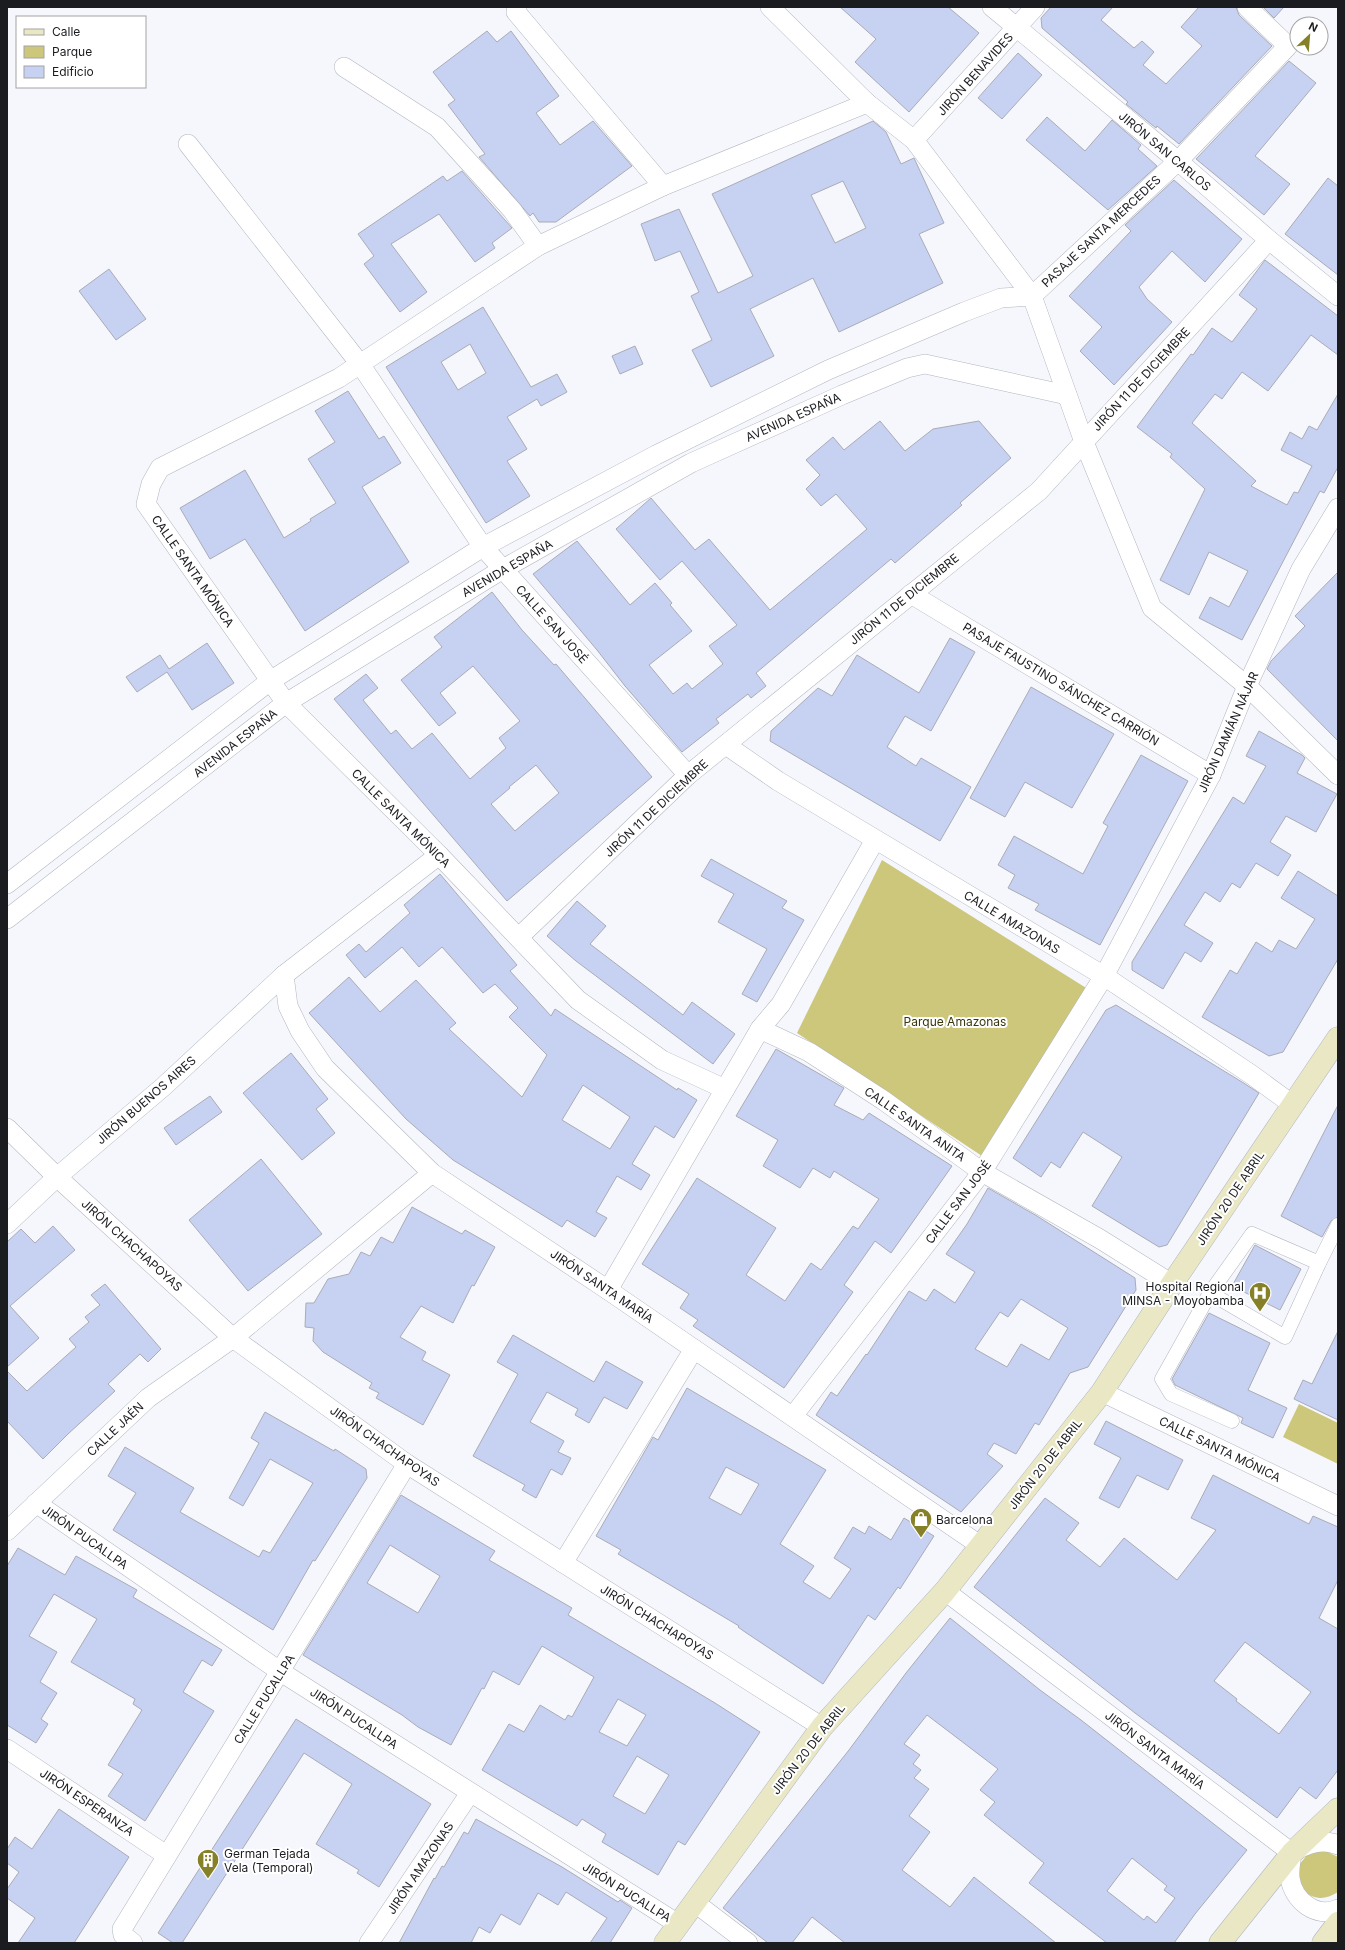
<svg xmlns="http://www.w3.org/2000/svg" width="1345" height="1950" viewBox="0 0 1345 1950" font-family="Inter,sans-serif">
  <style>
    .green { fill: #ccc77a }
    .building { fill: #c7d1f2; stroke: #a9acb6; fill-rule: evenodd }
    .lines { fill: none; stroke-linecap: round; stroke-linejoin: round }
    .pedestrian-casing { stroke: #b2b6bf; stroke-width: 15 }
    .minor-casing { stroke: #b2b6bf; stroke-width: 20 }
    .secondary-casing { stroke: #b2b6bf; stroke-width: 23 }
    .pedestrian { stroke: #fff; stroke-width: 14 }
    .minor { stroke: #fff; stroke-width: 19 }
    .secondary { stroke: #eae8c4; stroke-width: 22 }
    .labels { text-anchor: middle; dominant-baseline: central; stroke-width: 4; stroke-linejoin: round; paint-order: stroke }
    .street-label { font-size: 12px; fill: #1b1c20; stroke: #fff }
    .park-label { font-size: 12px; fill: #39360c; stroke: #fff }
    .poi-label { font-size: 12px; fill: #1b1c20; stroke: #fff; text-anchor: start }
  </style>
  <rect width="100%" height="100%" fill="#f5f7fd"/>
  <g class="green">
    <polygon points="882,860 1091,991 988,1160 797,1033"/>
    <polygon points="1299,1404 1338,1423 1338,1464 1283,1437"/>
    <path d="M1324,1850L1338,1857V1892C1324,1901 1312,1900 1301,1888L1298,1866L1308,1854Z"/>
  </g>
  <g class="building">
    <polygon points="840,7 948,7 979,33 909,112 855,62 876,39"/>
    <polygon points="1051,7 1113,7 1101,20 1134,48 1142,41 1154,52 1143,65 1166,84 1202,46 1181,27 1199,7 1236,7 1239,15 1272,46 1179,144 1157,126 1156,128 1126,104 1128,102 1042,28 1041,18"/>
    <polygon points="1263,7 1284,7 1274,18"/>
    <polygon points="487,31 497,42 511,31 559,96 536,113 560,145 593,121 632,166 556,222 539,222 533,213 530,216 479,157 485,154 448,105 455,100 433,72"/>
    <polygon points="1018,53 1042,75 1002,119 978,98"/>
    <polygon points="1289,61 1316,83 1255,156 1290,184 1264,215 1196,159"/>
    <polygon points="1047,117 1085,151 1112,120 1141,145 1138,149 1157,166 1108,210 1026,140"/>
    <path d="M873,121L886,132L901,164L914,158L944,223L919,234L943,283L839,332L813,278L750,309L774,356L711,387L692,350L712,340L691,296L699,292L680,251L655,261L641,224L679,209L718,293L753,276L712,194ZM843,181L866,228L835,243L811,195Z"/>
    <polygon points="462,171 512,228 492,243 495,248 475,262 439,214 391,244 427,292 400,312 364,264 374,256 358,234 443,176 447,181"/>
    <polygon points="1328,178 1338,186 1338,275 1285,234"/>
    <polygon points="1174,180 1242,239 1205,282 1172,251 1139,287 1147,299 1172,322 1114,385 1080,351 1102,327 1069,296 1131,231 1125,225"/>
    <polygon points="1265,260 1338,316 1338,355 1311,335 1268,391 1242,372 1222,399 1215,394 1192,423 1256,481 1251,486 1287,505 1294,492 1298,493 1312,466 1281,450 1290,432 1302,439 1309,426 1317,430 1338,394 1338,467 1324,493 1320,491 1242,640 1199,618 1210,597 1229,607 1248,571 1209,552 1189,595 1160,580 1205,489 1170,457 1172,454 1137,427 1191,354 1193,355 1212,328 1232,342 1257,309 1239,295"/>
    <polygon points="109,269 146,319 116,340 79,291"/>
    <path d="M483,307L531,387L557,374L567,392L541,406L537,399L507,417L527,449L507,461L530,496L486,523L386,367ZM470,344L486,373L458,390L441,362Z"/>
    <polygon points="635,346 643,364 620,374 612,356"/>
    <polygon points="348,391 379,439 384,436 401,463 362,487 409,562 305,631 245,539 210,559 180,508 245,470 284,538 311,521 310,519 336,503 308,459 335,442 315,411"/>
    <polygon points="880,421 905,451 933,429 979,421 1011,458 960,503 962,505 895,563 891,559 756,673 766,686 751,698 748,694 716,719 719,723 682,752 625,686 597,650 533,574 577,541 630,605 655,583 672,603 670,605 692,631 649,665 673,694 687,683 692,689 723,664 709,646 737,625 682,561 660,580 616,529 651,498 695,550 709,539 770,610 867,529 836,494 821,506 806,489 820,475 806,460 833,437 844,450"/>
    <polygon points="1338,572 1338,741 1267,669 1271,661 1305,626 1295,616"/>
    <path d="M492,592L522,630L554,665L556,664L652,777L507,901L334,699L366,674L378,688L363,700L391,734L396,730L412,749L432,733L470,779L506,748L499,738L520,721L473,666L440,693L456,713L439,726L401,680L442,647L434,637ZM536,765L559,793L515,831L491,804L510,788L509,787Z"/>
    <polygon points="950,638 975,652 931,731 905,716 887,747 916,766 921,758 971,787 940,841 770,741 771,731 818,688 832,696 857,655 919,693"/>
    <polygon points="207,643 234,683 192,710 167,672 137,692 126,677 160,655 169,669"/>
    <polygon points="1031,687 1114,734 1072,808 1025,782 1005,817 970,798"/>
    <polygon points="1259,731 1302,755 1305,758 1297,773 1337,794 1316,832 1286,816 1270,842 1291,855 1278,876 1256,863 1240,888 1232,883 1220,902 1205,892 1184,925 1213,943 1201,962 1185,952 1163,989 1132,970 1132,962 1233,797 1244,804 1266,766 1246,756"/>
    <polygon points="1141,755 1188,781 1100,945 1035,910 1039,904 1008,888 1015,875 998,865 1014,836 1083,874 1108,826 1103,823"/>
    <polygon points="711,859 787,901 782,908 804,920 757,1002 742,994 767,949 718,922 734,894 701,876"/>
    <polygon points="1298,871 1338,896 1338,959 1283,1052 1269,1056 1202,1017 1230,970 1237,974 1256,942 1272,952 1279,940 1296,949 1315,919 1281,898"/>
    <path d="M440,874L517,965L510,971L551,1016L555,1009L677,1090L678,1088L697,1100L674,1138L655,1126L632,1164L650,1175L641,1190L617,1176L596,1212L607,1218L595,1237L567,1220L562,1227L453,1160L406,1119L309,1013L349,977L380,1012L416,980L456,1023L449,1029L522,1097L547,1055L509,1017L518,1008L495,984L483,993L442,947L419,967L402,947L365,978L346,955L359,944L366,952L410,913L404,905ZM583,1085L630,1117L610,1149L562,1120Z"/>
    <polygon points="577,901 606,926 590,944 683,1015 692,1002 735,1034 713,1064 576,961 547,936"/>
    <polygon points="1116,1005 1242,1082 1259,1093 1167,1245 1159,1247 1092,1206 1122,1157 1083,1132 1060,1168 1051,1162 1041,1177 1013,1158 1106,1010"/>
    <polygon points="776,1049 844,1088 834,1105 863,1120 869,1113 952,1166 891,1253 875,1241 844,1285 853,1292 784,1388 693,1326 698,1320 680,1308 689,1294 642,1264 697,1178 776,1228 746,1275 785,1301 811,1263 821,1270 853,1226 858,1229 879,1199 834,1171 830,1178 813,1168 800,1188 763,1166 778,1140 736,1116"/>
    <polygon points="291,1053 328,1099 316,1109 335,1133 302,1160 243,1093"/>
    <polygon points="210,1096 222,1112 176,1145 164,1128"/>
    <polygon points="1338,1105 1338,1217 1331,1221 1322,1237 1281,1216"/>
    <polygon points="261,1159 322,1234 248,1291 189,1220"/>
    <path d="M988,1188L1037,1216L1135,1278L1136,1290L1088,1367L1070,1373L1039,1425L1035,1423L1016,1454L994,1443L987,1454L1003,1466L961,1512L816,1415L831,1392L837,1396L866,1354L867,1355L909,1291L926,1301L934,1289L955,1303L975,1272L946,1254L967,1224ZM1021,1299L1068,1328L1049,1360L1021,1344L1007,1367L975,1349L1000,1312L1008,1317Z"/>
    <polygon points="412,1207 462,1234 465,1230 495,1247 474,1286 472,1285 453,1323 421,1306 400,1337 426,1352 422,1360 450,1375 423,1425 376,1398 379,1393 369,1388 372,1383 323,1352 313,1341 314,1328 305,1327 306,1303 314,1303 328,1279 349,1274 361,1252 370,1256 381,1237 393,1243"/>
    <polygon points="53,1226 75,1250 10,1306 39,1338 7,1367 7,1242 21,1229 35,1243"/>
    <polygon points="1255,1245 1301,1269 1280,1310 1232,1286"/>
    <polygon points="105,1284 161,1349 148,1362 140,1354 108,1384 115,1391 68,1434 43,1459 7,1421 7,1371 27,1391 76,1347 69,1339 89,1322 85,1317 100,1305 91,1295"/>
    <polygon points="1209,1313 1270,1343 1248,1390 1287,1408 1273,1438 1241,1423 1243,1418 1175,1385 1172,1379"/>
    <polygon points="1338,1331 1338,1420 1294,1399 1303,1380 1312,1384"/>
    <polygon points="513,1335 594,1382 606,1361 643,1382 627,1409 604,1397 589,1423 575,1415 578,1409 547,1392 530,1422 564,1441 558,1452 571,1458 562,1475 551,1469 536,1498 522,1490 525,1485 473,1456 518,1374 497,1362"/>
    <path d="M687,1388L826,1470L780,1544L814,1566L803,1582L830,1599L851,1569L834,1558L853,1527L865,1534L869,1526L891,1540L904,1518L934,1536L900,1589L898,1587L875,1620L868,1615L823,1684L745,1632L738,1627L739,1626L618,1554L621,1550L596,1536L653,1437L658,1440ZM726,1467L759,1484L741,1515L709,1498Z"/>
    <polygon points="265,1412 334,1451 335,1449 366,1469 367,1478 315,1561 313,1560 273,1630 113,1530 136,1493 108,1476 125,1447 194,1488 180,1512 259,1557 263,1550 270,1553 313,1483 270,1459 243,1506 229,1498 259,1443 251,1438"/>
    <polygon points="1106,1421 1183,1460 1168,1490 1137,1475 1119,1508 1099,1498 1121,1458 1094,1444"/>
    <path d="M1213,1475L1309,1524L1313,1516L1338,1527V1580L1319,1618L1338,1629V1770L1316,1799L1300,1787L1277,1818L1135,1713L974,1587L1045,1498L1079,1523L1066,1540L1100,1567L1124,1538L1177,1580L1216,1530L1191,1518ZM1245,1642L1311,1692L1279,1734L1236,1701L1237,1699L1214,1681Z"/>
    <path d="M401,1495L495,1551L489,1560L572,1608L568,1615L715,1703L760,1732L685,1845L678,1841L658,1875L602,1842L606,1834L582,1819L577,1826L482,1770L509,1724L524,1732L540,1705L565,1720L568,1715L572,1717L594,1677L542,1646L519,1685L493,1671L484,1689L482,1688L451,1745L418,1727L402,1715L303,1655ZM390,1545L440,1576L418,1613L367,1583ZM618,1699L646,1715L627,1746L599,1732ZM637,1756L669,1775L645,1814L613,1796Z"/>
    <polygon points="18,1548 65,1575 76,1556 137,1590 133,1597 222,1650 212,1666 202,1660 183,1692 214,1711 145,1821 108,1796 123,1774 108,1765 142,1710 133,1704 135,1699 71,1662 97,1619 54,1594 29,1636 57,1652 40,1682 57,1693 41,1719 48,1724 36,1743 7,1725 7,1566"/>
    <path d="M950,1618L1040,1690L1081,1720L1247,1850L1195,1914L1174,1943H1107L1029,1883L1044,1863L984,1815L995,1802L980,1790L998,1769L927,1715L904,1744L920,1755L913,1764L921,1770L914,1778L929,1789L909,1816L930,1832L902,1870L950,1907L974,1877L1056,1943H845L812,1917L792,1943H768L723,1908L849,1750L906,1673ZM1132,1858L1167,1886L1164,1890L1175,1898L1156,1923L1147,1916L1144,1920L1107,1891Z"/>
    <polygon points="296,1719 431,1804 379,1887 357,1873 359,1870 316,1844 352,1784 304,1753 182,1943 173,1943 158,1933"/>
    <polygon points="59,1809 129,1857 74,1943 18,1943 35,1918 7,1898 7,1889 19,1872 7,1863 7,1849 15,1837 32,1849"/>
    <polygon points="476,1819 562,1867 618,1902 620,1900 632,1908 610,1943 590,1943 607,1918 566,1892 558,1905 538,1893 520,1925 501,1914 490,1933 479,1927 471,1943 399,1943 434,1878 435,1879 442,1866 444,1867 464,1832 468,1834"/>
  </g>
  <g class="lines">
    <g class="pedestrian-casing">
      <g id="pedestrian">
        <polyline points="1210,1293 1285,1337 1319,1263"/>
        <polyline points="1232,1421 1171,1394 1162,1379 1210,1293 1252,1234 1319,1263 1338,1225"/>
      </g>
    </g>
    <g class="minor-casing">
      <g id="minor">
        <polyline points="517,7 516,12 663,186"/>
        <polyline points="770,7 867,103"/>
        <polyline points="992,7 1178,161 1269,240 1338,296"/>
        <polyline points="344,67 437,127 512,210 538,246"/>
        <polyline points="914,140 1035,7"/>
        <polyline points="188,144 360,364 483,547 688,775"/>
        <polyline points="911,594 1211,775"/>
        <polyline points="726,745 778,781 1104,976 1252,1075 1293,1105"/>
        <polyline points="7,884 270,681 483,547 656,455 828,370 964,312 1001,298 1032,296 1178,161 1288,46 1247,7"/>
        <polyline points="7,919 286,703 503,569 691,463 842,395 907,368 925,364 1067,395"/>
        <polyline points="519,937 688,775 1039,491 1269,240"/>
        <polyline points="284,975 288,1006 300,1031 325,1068 432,1173 608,1290 981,1546"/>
        <polyline points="760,1029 809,1052 883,1100 982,1172 1100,1239 1172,1284"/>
        <polyline points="725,1089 662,1060 578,1000 439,855 286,703 146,504 151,484 160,468 339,378 538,246 663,186 867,103 914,140 1032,296 1084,442 1152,608 1247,686 1338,775"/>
        <polyline points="7,1128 57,1177 233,1338 407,1464 822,1727"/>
        <polyline points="7,1224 57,1177 163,1087 284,975 439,855"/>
        <polyline points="608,1290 760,1029 781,1004 875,840"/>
        <polyline points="1102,1392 1338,1506"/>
        <polyline points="793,1416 982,1172 1104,976 1211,775 1247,686 1301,569 1338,508"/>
        <polyline points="36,1503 281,1672 678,1924"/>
        <polyline points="7,1531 148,1398 233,1338 432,1173"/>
        <polyline points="563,1563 694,1349"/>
        <polyline points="945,1591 1292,1853"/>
        <polyline points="7,1749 166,1855"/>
        <path d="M1295,1851C1308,1843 1324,1839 1338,1845"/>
        <path d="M1292,1853C1291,1862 1289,1869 1290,1878C1293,1900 1316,1919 1338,1909"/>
        <polyline points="694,1902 748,1943"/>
        <polyline points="133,1943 123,1935 122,1929 407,1464"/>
        <polyline points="369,1943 470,1793"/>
      </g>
    </g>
    <g class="secondary-casing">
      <g id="secondary">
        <polyline points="665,1943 822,1727 945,1591 1102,1392 1172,1284 1338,1038"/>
        <polyline points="1220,1943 1292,1853 1338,1809"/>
        <polyline points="1323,1943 1338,1923"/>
      </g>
    </g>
    <use href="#pedestrian" class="pedestrian"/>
    <use href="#minor" class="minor"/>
    <use href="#secondary" class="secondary"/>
  </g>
  <defs>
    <g id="hospital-pin" transform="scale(1.15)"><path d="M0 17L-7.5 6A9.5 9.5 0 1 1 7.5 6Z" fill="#868028" stroke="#fff"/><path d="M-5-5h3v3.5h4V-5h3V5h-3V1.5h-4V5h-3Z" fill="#fff"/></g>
    <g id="shop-pin" transform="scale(1.15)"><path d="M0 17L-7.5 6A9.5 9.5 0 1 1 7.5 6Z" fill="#868028" stroke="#fff"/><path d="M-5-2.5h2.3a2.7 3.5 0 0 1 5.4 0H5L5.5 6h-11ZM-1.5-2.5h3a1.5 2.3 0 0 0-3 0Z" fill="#fff"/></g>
    <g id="building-pin" transform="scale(1.15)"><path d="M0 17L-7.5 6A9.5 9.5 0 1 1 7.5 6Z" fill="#868028" stroke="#fff"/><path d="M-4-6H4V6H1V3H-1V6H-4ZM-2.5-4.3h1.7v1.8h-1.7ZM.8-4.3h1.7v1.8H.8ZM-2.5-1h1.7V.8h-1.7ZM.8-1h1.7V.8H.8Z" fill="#fff"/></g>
  </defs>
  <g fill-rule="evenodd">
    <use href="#hospital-pin" x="1260" y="1293"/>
    <use href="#shop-pin" x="921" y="1519"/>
    <use href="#building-pin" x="208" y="1860"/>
  </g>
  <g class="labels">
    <g class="street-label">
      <text transform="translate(975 74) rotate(-48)">JIRÓN BENAVIDES</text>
      <text transform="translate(1165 151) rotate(40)">JIRÓN SAN CARLOS</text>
      <text transform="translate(1101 231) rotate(-43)">PASAJE SANTA MERCEDES</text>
      <text transform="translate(1141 379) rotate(-47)">JIRÓN 11 DE DICIEMBRE</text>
      <text transform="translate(793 417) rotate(-24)">AVENIDA ESPAÑA</text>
      <text transform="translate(507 568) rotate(-30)">AVENIDA ESPAÑA</text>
      <text transform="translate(193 571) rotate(55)">CALLE SANTA MÓNICA</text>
      <text transform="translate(904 599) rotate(-39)">JIRÓN 11 DE DICIEMBRE</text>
      <text transform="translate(552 624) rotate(48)">CALLE SAN JOSÉ</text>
      <text transform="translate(1061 684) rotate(31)">PASAJE FAUSTINO SÁNCHEZ CARRIÓN</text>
      <text transform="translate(1228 732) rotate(-66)">JIRÓN DAMIÁN NÁJAR</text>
      <text transform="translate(235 743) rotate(-38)">AVENIDA ESPAÑA</text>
      <text transform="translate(656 808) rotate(-43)">JIRÓN 11 DE DICIEMBRE</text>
      <text transform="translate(401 818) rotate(45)">CALLE SANTA MÓNICA</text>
      <text transform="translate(1012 922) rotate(31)">CALLE AMAZONAS</text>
      <text transform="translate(146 1100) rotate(-41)">JIRÓN BUENOS AIRES</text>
      <text transform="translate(915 1124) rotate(35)">CALLE SANTA ANITA</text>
      <text transform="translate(1230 1198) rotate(-56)">JIRÓN 20 DE ABRIL</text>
      <text transform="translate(958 1202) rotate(-53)">CALLE SAN JOSÉ</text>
      <text transform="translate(132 1245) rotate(42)">JIRÓN CHACHAPOYAS</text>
      <text transform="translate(602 1286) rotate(34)">JIRÓN SANTA MARÍA</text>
      <text transform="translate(115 1429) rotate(-43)">CALLE JAÉN</text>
      <text transform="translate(385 1446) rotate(35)">JIRÓN CHACHAPOYAS</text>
      <text transform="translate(1220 1449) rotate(26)">CALLE SANTA MÓNICA</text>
      <text transform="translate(1045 1464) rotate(-52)">JIRÓN 20 DE ABRIL</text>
      <text transform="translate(85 1537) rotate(35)">JIRÓN PUCALLPA</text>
      <text transform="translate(657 1622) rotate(32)">JIRÓN CHACHAPOYAS</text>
      <text transform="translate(264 1699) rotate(-58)">CALLE PUCALLPA</text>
      <text transform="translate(354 1718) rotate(33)">JIRÓN PUCALLPA</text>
      <text transform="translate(808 1749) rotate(-52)">JIRÓN 20 DE ABRIL</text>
      <text transform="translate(1155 1750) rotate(37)">JIRÓN SANTA MARÍA</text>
      <text transform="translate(87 1802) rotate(34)">JIRÓN ESPERANZA</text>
      <text transform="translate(420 1868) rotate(-56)">JIRÓN AMAZONAS</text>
      <text transform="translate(627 1892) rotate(32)">JIRÓN PUCALLPA</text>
    </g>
    <g class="park-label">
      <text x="955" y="1021">Parque Amazonas</text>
    </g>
    <g class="poi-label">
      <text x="1244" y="1286" text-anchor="end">Hospital Regional<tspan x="1244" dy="14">MINSA - Moyobamba</tspan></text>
      <text x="936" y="1519">Barcelona</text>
      <text x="224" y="1853">German Tejada<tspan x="224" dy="14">Vela (Temporal)</tspan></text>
    </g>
  </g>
  <rect width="1345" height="1950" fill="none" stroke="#1b1c20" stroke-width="16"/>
  <rect x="16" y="16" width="130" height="72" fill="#ffffff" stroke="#a4a4a6"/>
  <rect x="24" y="29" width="20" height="6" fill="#eae8c4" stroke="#a4a4a6"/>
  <text x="52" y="36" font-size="12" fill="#1b1c20">Calle</text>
  <rect x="24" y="46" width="20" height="12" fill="#ccc77a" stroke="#a4a4a6"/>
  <text x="52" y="56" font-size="12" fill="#1b1c20">Parque</text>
  <rect x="24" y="66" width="20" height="12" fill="#c7d1f2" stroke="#a4a4a6"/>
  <text x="52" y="76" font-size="12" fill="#1b1c20">Edificio</text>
  <g transform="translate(1309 36) rotate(26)"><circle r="19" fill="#ffffff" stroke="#a4a4a6"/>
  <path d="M0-3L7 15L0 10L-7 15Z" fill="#868028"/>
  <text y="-6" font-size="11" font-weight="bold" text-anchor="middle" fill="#1b1c20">N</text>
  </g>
</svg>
